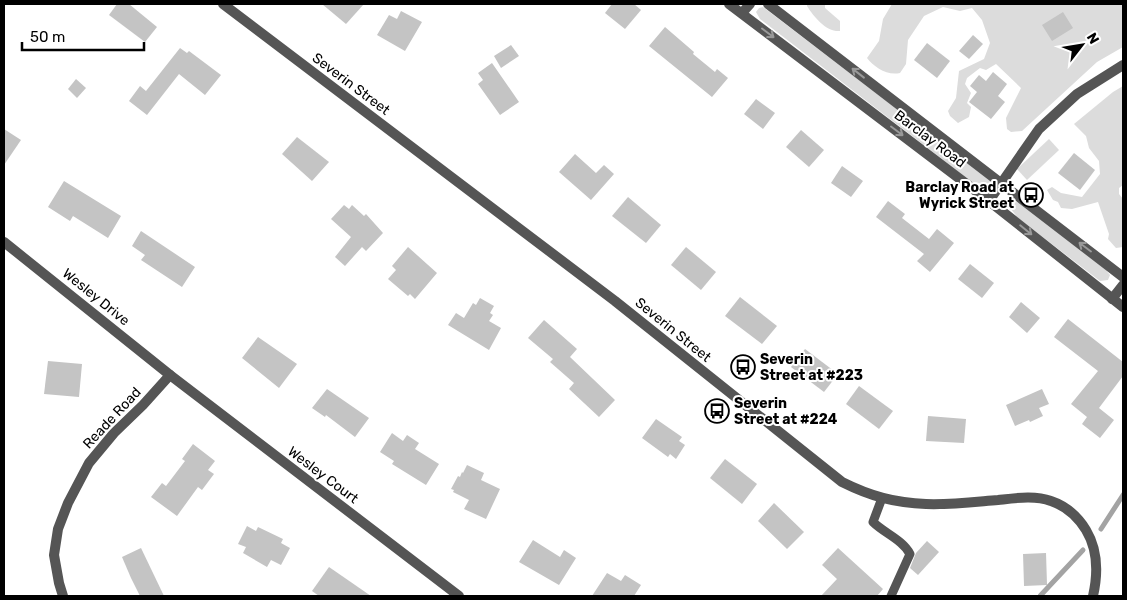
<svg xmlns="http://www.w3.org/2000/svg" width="1127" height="600" viewBox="0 0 1127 600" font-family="Rubik,sans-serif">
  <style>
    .green { fill: #dcdcdc }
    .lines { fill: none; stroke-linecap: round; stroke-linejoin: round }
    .stream { stroke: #a3a3a3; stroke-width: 5 }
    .building { fill: #c4c4c4 }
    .service { stroke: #555; stroke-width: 9 }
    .minor { stroke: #555; stroke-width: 10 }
    .oneway { stroke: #999 }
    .labels { text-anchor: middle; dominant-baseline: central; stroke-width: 4; stroke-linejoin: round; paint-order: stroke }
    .street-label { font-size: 14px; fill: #000; stroke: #fff }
    .poi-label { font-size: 14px; font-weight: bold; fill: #000; stroke: #fff; text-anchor: start }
  </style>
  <rect width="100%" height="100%" fill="#fff"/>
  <g class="green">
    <path d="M807,4H825V8L840,21V31C826,32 814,17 807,6Z"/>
    <path d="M892,4H1123V47L1097,62L1022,131L1011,132L1007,129L1006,118L1021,88L996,64L986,70L980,68L967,78L965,84L971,93L967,103L971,107L969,117L958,123L950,116L948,111L956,98L959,71L984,59L990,43L982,20L972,8L960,11L943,7L924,16L908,40L906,64L900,73C887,76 874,67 867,58L879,41L883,19Z"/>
    <polygon points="763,7 990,180 991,185 983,189 977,186 760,19 756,12 759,8"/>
    <polygon points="1123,86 1123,185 1119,188 1119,194 1123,199 1123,247 1116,248 1108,239 1109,234 1098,202 1072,209 1061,208 1058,202 1053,200 1047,190 1052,187 1061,193 1082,197 1100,174 1099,161 1089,148 1086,136 1074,124 1113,92"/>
    <polygon points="1049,139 1059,150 1027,180 1017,169"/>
    <polygon points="1014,201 1021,204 1105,269 1110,275 1108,280 1100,281 1018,218 1011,209 1012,203"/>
  </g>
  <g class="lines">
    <g class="stream">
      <polyline points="1101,529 1123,495"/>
      <polyline points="1040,596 1083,550"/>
    </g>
  </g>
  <g class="building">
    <polygon points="117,4 129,4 157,27 145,42 109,15"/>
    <polygon points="322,4 364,4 346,24"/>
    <polygon points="612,4 634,4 641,10 625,29 605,13"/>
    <polygon points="401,11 422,22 405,51 377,35 389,15 397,19"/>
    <polygon points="1063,12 1073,28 1052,41 1042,25"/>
    <polygon points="665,27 694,52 693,54 715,72 717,69 728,78 712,97 649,46"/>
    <polygon points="973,35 983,44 969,59 959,51"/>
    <polygon points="927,43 950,61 937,78 914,60"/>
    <polygon points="511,45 519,56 501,68 494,56"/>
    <polygon points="180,48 187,53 189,51 221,75 205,95 179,74 147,115 129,101 140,86 146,91"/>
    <polygon points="492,63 519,102 500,115 478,84 483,80 478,73"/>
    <polygon points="993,72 1007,84 998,96 1005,102 991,119 969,102 977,92 970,86 979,75 986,81"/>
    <polygon points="76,79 86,88 77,98 68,89"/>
    <polygon points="756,99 775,113 763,129 744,114"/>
    <polygon points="4,129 21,140 4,165"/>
    <polygon points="801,130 824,150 809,167 786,147"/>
    <polygon points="297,137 329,162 312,181 282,154"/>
    <polygon points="1074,153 1095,170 1080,190 1058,173"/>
    <polygon points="575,154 596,173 604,165 614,174 591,200 559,172"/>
    <polygon points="842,166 863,181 851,197 831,183"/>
    <polygon points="64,181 121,216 108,238 73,216 70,221 48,207"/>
    <polygon points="628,197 661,225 646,243 612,216"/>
    <polygon points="888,201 905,214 902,218 929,239 937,229 954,243 930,272 917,261 924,254 876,217"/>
    <polygon points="344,205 349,209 352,205 364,216 366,214 383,233 366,251 362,247 345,266 335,257 351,237 331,219"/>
    <polygon points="141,231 195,267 182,287 141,260 145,255 132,246"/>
    <polygon points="408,247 437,273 415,299 410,294 408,296 388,279 396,270 392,266"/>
    <polygon points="686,247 716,272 701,290 671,265"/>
    <polygon points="970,264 994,283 982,298 958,279"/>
    <polygon points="740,297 777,326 762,344 725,316"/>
    <polygon points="480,298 494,306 490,313 493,315 489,321 501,328 489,350 448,325 456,313 464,318 473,303 476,305"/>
    <polygon points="1021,302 1040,318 1027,333 1009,317"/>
    <polygon points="1068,319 1123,362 1123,376 1099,408 1114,420 1100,438 1082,424 1087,417 1071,404 1098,371 1054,337"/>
    <polygon points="544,320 577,349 570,357 615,400 599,417 569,389 574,383 550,362 553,359 528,338"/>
    <polygon points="258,337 297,364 279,388 242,358"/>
    <polygon points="805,349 838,374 824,392 791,367"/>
    <polygon points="48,361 82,364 79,397 44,394"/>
    <polygon points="859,386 893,411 879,429 846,404"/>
    <polygon points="327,389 369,418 355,437 326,415 325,417 312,408"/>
    <polygon points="1042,389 1049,404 1039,408 1043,416 1030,422 1029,420 1015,426 1006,405"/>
    <polygon points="928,416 966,419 964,443 926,441"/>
    <polygon points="656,419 682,437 679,441 685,445 676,459 670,454 668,457 642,438"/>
    <polygon points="392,433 403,441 407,435 419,443 415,449 439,464 426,485 392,464 394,461 380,452"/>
    <polygon points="193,444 215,461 208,470 214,474 202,490 198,487 177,516 151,497 162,483 166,486 185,461 182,459"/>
    <polygon points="725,459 757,484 742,504 710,478"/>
    <polygon points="467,465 484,473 481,480 500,489 486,519 464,509 469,500 453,492 454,490 451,489 458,476 460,477 462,472 463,473"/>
    <polygon points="774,503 804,532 787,549 758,521"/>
    <polygon points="247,526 256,531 258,527 283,539 281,543 290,548 281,565 271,560 267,567 243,553 246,547 238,544"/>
    <polygon points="533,540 560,557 564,550 576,558 559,585 519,562"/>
    <polygon points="927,541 939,552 918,575 910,568 916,553"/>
    <polygon points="141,548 164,596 140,596 131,578 122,557"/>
    <polygon points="838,548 883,589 877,596 821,596 837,579 822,565"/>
    <polygon points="1046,553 1047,585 1024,586 1023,554"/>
    <polygon points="329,567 371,596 319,596 312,591"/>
    <polygon points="607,573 621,581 625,575 641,585 634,596 592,596"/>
  </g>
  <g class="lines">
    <path class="service" d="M882,498L873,522C884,533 903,540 910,554L891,596"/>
    <g class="minor">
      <path d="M223,4L615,301L842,482C870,496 895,503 926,504C950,505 974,502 998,500C1016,498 1035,495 1051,501C1066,506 1078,517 1086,530C1098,550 1098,574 1093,596"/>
      <polyline points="729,4 989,201 1123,307"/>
      <polyline points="768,4 1123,277"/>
      <polyline points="742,13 750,4"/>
      <polyline points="989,201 1039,129 1077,94 1123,65"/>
      <polyline points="4,242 170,375 459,596"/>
      <polyline points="1112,299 1123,285"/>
      <polyline points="63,596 59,583 54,555 58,529 68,503 89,463 114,433 143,405 170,375"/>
    </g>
  </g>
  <defs><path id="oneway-shaft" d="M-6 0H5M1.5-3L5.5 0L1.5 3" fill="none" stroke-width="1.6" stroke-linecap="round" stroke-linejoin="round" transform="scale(1.25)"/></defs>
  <g class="oneway">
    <use href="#oneway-shaft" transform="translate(768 33) rotate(37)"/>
    <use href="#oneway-shaft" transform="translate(858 73) rotate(-142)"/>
    <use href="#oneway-shaft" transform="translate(897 131) rotate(37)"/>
    <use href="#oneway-shaft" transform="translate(1026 230) rotate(39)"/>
    <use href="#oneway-shaft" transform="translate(1085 247) rotate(-143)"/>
  </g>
  <defs>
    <g id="bus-ring" transform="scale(1.25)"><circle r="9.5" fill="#fff" stroke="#000" stroke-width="1.5"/><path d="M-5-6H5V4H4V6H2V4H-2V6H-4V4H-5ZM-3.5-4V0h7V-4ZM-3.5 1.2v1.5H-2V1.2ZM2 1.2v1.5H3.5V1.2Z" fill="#000"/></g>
  </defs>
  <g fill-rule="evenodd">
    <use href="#bus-ring" x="1031" y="195"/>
    <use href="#bus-ring" x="743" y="367"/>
    <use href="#bus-ring" x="717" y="411"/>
  </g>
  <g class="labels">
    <g class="street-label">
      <text transform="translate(351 84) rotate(37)">Severin Street</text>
      <text transform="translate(930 139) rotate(37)">Barclay Road</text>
      <text transform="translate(96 297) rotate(39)">Wesley Drive</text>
      <text transform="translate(673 330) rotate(39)">Severin Street</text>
      <text transform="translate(112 418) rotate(-47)">Reade Road</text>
      <text transform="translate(323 475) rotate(37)">Wesley Court</text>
    </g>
    <g class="poi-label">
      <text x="1014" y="187" text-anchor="end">Barclay Road at<tspan x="1014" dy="16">Wyrick Street</tspan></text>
      <text x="760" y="359">Severin<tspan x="760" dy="16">Street at #223</tspan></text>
      <text x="734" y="403">Severin<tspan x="734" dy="16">Street at #224</tspan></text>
    </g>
  </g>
  <rect width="1127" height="600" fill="none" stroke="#000000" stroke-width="10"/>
  <g transform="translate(1082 45) rotate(59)" stroke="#ffffff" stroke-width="4" paint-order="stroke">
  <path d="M0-4L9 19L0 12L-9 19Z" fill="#000000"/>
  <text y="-8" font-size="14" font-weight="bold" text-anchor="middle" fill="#000000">N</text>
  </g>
  <path d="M22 42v8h122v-8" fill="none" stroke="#000000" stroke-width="2.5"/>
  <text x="30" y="42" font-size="15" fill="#000000" stroke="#ffffff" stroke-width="4" paint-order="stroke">50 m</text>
</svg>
